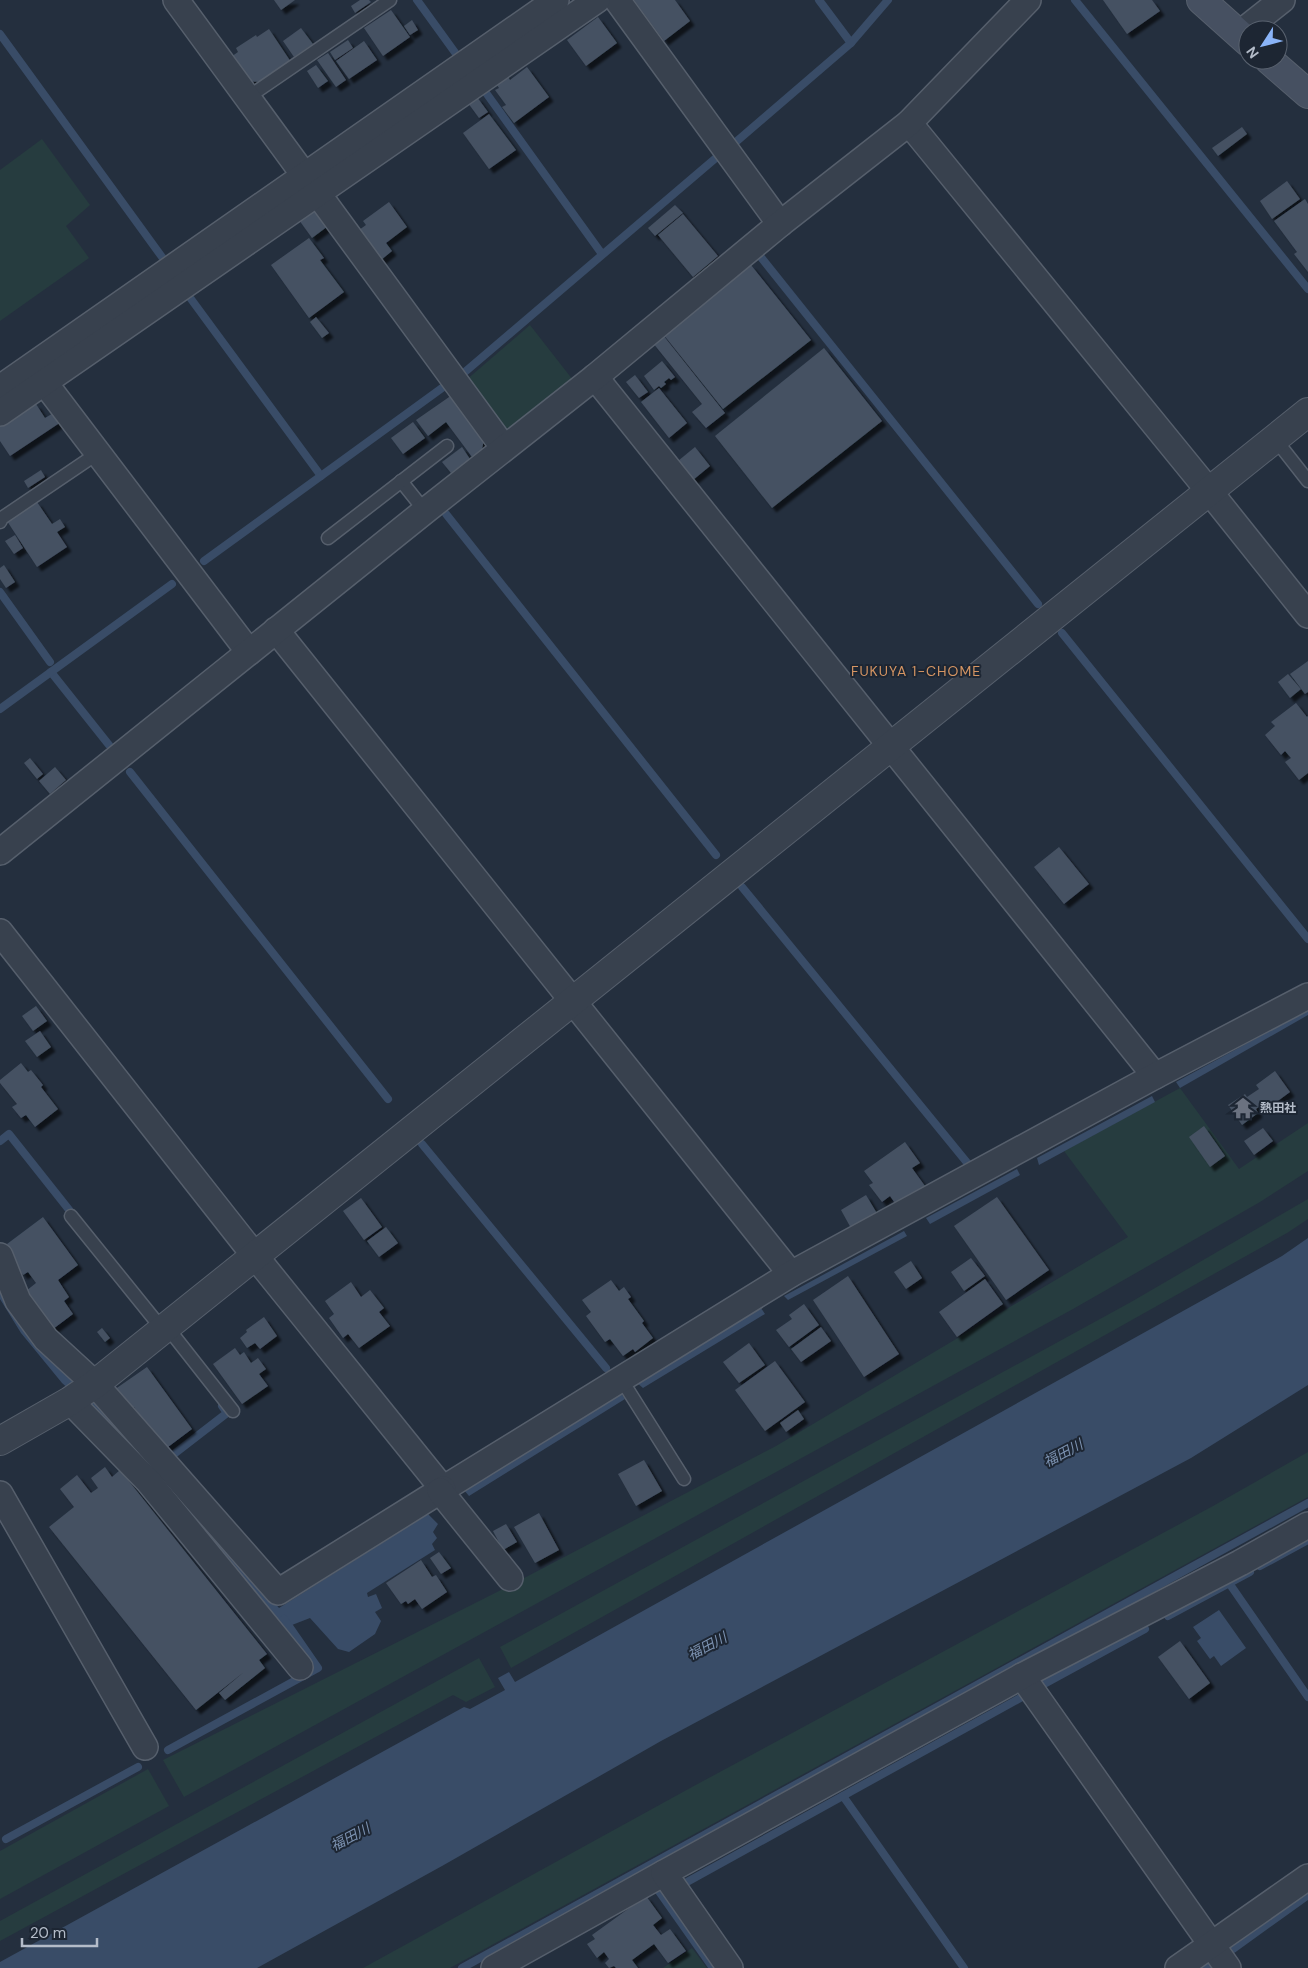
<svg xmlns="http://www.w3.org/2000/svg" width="1308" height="1968" viewBox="0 0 1308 1968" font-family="'DM Sans','Noto Sans JP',sans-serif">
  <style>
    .green { fill: #263c3f }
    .water { fill: #394c67 }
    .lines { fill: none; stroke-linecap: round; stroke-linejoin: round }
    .stream { stroke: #394c67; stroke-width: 8 }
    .building { fill: #455162; filter: url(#shadow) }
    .service-casing { stroke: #565f6c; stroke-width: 15 }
    .minor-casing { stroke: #565f6c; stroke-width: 28 }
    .tertiary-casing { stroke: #565f6c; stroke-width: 30 }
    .secondary-casing { stroke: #565f6c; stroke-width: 30 }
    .service { stroke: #38414e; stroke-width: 12 }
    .minor { stroke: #38414e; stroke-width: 25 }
    .tertiary { stroke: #38414e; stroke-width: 28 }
    .secondary { stroke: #465061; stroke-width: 28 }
    .labels { text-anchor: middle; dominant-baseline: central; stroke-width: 4; stroke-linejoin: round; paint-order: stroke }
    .poi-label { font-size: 12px; font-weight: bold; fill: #b4bcc9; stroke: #1d2633; text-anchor: start }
    .neighbourhood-label { font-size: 14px; letter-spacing: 1px; fill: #d59563; stroke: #1d2633 }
    .water-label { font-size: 14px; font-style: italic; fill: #7c92b1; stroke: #1d2633 }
  </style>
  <defs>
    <filter id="shadow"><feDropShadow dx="4.5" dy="4.5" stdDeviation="1" flood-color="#0009"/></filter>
  </defs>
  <rect width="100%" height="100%" fill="#242f3e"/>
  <g class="green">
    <polygon points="42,139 90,205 66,226 89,258 0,321 0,170"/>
    <polygon points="530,325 573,380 511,429 498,425 465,381"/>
    <polygon points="1180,1088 1239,1169 1308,1123 1308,1171 1260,1202 1073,1309 184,1797 163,1760 505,1588 776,1446 1128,1237 1064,1151"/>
    <polygon points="1308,1199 1308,1219 1287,1233 511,1668 500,1647 1131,1302"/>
    <polygon points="1308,1452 1308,1497 450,1968 363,1968 692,1787 1213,1506"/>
    <polygon points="479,1658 495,1687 466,1702 453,1695 0,1941 0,1921"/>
    <polygon points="148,1769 169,1806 0,1899 0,1851"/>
    <polygon points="692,1948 707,1968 663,1968"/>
  </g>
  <g class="water">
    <polygon points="1308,1010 1308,1015 1180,1088 1176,1082"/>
    <polygon points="1152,1096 1155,1102 1039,1165 1037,1158"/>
    <polygon points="1017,1169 1020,1175 930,1224 926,1218"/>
    <polygon points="904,1231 907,1236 788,1300 784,1296"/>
    <polygon points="1308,1238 1308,1385 1191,1458 661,1741 442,1866 257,1968 0,1968 0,1962 464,1707 470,1709 505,1690 498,1678 509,1672 515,1682 1282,1256"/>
    <polygon points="0,1278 279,1608 428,1514 438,1524 433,1532 437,1538 432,1544 435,1550 367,1593 368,1597 376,1594 382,1608 375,1612 381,1621 375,1634 349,1652 338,1649 310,1618 292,1625 284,1631 87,1405 62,1383 21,1333 0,1299"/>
    <polygon points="761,1308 765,1314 643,1388 637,1383"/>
    <polygon points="621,1393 625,1399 469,1496 464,1490"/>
    <polygon points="1219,1610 1246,1648 1221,1666 1214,1656 1210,1659 1197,1641 1201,1638 1193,1627"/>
  </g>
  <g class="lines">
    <g class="stream">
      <polyline points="417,0 459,58"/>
      <polyline points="819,0 851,43"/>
      <polyline points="1075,0 1308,289"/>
      <polyline points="0,34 162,257"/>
      <polyline points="484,90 602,254"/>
      <polyline points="737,141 851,43 888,0"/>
      <polyline points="760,256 1038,604"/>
      <polyline points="191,299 321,476"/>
      <polyline points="466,371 717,157"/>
      <polyline points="446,514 716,855"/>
      <polyline points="204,561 442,388"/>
      <polyline points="0,592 50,662"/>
      <polyline points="1062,633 1308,939"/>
      <polyline points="51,672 109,745"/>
      <polyline points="0,709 172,584"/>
      <polyline points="130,772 388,1099"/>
      <polyline points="742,887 969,1165"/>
      <polyline points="0,1141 9,1134 70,1211"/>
      <polyline points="422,1144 606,1368"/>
      <polyline points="172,1460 170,1457 227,1413 222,1406"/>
      <polyline points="1260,1566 1308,1540"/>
      <polyline points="1229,1583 1308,1697"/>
      <polyline points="1168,1616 1250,1572"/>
      <polyline points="1046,1683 1145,1629"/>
      <polyline points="168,1750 318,1668 284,1619"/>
      <polyline points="843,1796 964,1968"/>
      <polyline points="6,1839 138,1767"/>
      <polyline points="687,1882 1022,1697"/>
      <polyline points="658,1890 713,1968"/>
      <polyline points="1233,1949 1308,1895"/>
      <polyline points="462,1968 1308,1503"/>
      <polyline points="1205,1968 1209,1965"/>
    </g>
  </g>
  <g class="building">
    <polygon points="274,0 295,0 281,10"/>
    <polygon points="360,0 369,0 371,2 355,13 351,6"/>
    <polygon points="634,0 675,0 690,21 664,41"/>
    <polygon points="1103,0 1152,0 1160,11 1127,34"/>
    <polygon points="391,10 410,37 383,56 364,28"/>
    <polygon points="598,17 617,43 586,66 567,40"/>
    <polygon points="412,20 418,30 410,35 404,26"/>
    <polygon points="301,28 313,44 294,57 283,41"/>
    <polygon points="269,29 291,62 261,82 243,81 228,59 238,52 236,48 256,35 257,37"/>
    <polygon points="348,40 353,48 335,60 330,52"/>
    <polygon points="364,41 377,60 349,79 336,61"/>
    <polygon points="328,53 346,80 336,87 317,60"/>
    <polygon points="316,65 328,81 318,88 307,71"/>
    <polygon points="527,67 549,97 514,123 502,107 506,105 495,90 499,88 495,82 506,74 510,80"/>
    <polygon points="477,97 488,112 479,118 468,103"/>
    <polygon points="489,114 516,150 489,169 463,133"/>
    <polygon points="1242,127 1247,134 1218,156 1212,148"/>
    <polygon points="1287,181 1300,199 1272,219 1260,201"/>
    <polygon points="1305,199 1308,204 1308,272 1294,254 1297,252 1274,221"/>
    <polygon points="389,202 407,227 386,243 392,251 381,260 359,230 366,225 363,221"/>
    <polygon points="675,205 683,213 655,236 648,228"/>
    <polygon points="316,208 328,226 312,238 299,220"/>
    <polygon points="683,214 718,256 693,277 658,235"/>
    <polygon points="309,238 324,258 320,260 344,292 309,318 271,265"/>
    <polygon points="751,265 811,340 723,409 663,334"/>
    <polygon points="316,317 329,333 322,338 310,322"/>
    <polygon points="663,335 725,413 706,428 692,412 702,404 653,343"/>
    <polygon points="824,348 882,421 772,508 715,436"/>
    <polygon points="662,361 675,377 671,380 669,378 664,382 666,384 661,388 659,386 654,390 644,376"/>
    <polygon points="635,375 648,392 639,398 626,382"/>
    <polygon points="659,388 687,423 669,438 641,402"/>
    <polygon points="452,395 484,440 482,449 472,457 446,422 428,436 416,420"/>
    <polygon points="36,404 45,418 55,412 61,422 10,456 0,441 0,427"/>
    <polygon points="413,422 425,438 403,454 391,438"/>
    <polygon points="462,447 470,459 451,473 442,462"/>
    <polygon points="695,447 710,466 693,480 678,461"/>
    <polygon points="41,470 45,477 28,488 24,481"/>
    <polygon points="37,502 52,524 60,519 65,527 57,532 67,547 37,567 7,521"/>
    <polygon points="15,535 23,548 14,554 5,541"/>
    <polygon points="4,565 15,582 6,588 0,579 0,568"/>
    <polygon points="1308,661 1308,692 1305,694 1290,674"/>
    <polygon points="1288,674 1301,689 1290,698 1278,682"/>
    <polygon points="1296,703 1307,717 1308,716 1308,773 1299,780 1285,762 1291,758 1285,751 1281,755 1265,735 1275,726 1271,722"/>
    <polygon points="30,758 43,774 37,779 24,763"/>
    <polygon points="55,767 66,780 50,794 39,781"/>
    <polygon points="1059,847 1089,884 1064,904 1034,867"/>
    <polygon points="36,1006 47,1021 33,1031 22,1016"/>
    <polygon points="40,1031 51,1047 37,1057 25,1041"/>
    <polygon points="21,1063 28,1072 31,1070 43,1085 41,1087 58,1109 35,1127 26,1115 21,1118 12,1107 17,1104 0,1083 0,1080"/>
    <polygon points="1275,1071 1290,1092 1271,1106 1267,1101 1256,1109 1258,1113 1242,1125 1228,1105 1245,1094 1247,1097 1259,1089 1256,1085"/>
    <polygon points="1204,1126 1225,1156 1210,1167 1189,1137"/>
    <polygon points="1263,1128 1273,1141 1254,1155 1244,1141"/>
    <polygon points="905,1142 920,1163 912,1168 925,1186 897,1206 890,1196 882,1202 869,1185 873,1183 864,1171"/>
    <polygon points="866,1195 878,1215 852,1230 841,1210"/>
    <polygon points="997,1197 1049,1270 1006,1300 954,1226"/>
    <polygon points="361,1198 382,1227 364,1240 343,1211"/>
    <polygon points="43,1217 78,1265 58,1280 69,1297 64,1301 73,1314 49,1332 26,1291 36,1283 28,1272 23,1275 6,1252 11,1249 7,1244"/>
    <polygon points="386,1227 398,1243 379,1257 367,1241"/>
    <polygon points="971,1258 985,1276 964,1291 951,1272"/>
    <polygon points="911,1261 922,1278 906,1289 894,1272"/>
    <polygon points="848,1276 899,1354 864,1377 813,1300"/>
    <polygon points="985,1279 1003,1304 957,1337 939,1312"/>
    <polygon points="611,1280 619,1291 624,1287 631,1297 628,1299 644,1321 642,1323 653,1338 635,1352 633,1349 623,1356 610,1339 605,1342 586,1316 591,1312 582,1300"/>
    <polygon points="351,1282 361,1297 370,1290 384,1308 379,1312 390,1326 359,1348 348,1334 343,1338 329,1318 334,1314 325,1301"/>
    <polygon points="804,1304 819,1325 789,1347 776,1330 792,1319 789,1315"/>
    <polygon points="264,1317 277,1336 260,1349 255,1343 247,1348 240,1338 247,1332 246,1330"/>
    <polygon points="821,1327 831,1341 801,1362 791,1349"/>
    <polygon points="102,1328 110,1338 105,1342 97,1332"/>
    <polygon points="749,1343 765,1365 739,1383 723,1362"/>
    <polygon points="235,1348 240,1355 244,1352 251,1363 258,1358 266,1369 259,1374 268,1386 242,1404 213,1364"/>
    <polygon points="775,1361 805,1402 765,1431 735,1390"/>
    <polygon points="147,1367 192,1429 164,1450 134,1407 126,1413 111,1392"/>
    <polygon points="798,1410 804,1419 786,1432 780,1423"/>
    <polygon points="644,1460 662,1491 636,1506 618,1474"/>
    <polygon points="105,1467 112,1477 120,1470 267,1654 259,1660 265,1668 225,1700 219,1693 244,1672 196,1710 49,1527 74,1507 60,1489 77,1475 91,1493 98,1488 91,1478"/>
    <polygon points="539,1513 559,1550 535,1563 514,1527"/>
    <polygon points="506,1524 517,1542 503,1550 493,1531"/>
    <polygon points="439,1552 451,1568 441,1574 430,1558"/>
    <polygon points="421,1560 432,1577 436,1575 447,1592 422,1609 415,1599 408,1604 406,1601 401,1604 386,1583"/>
    <polygon points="1180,1641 1210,1683 1189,1699 1158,1657"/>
    <polygon points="646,1896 662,1918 653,1925 661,1935 670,1929 686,1951 668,1963 654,1944 632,1960 638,1968 616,1968 614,1966 609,1968 605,1963 609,1959 604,1952 597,1958 587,1944 595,1939 592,1935"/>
  </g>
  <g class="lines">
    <g class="service-casing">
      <g id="service">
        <polyline points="247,98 390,0"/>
        <polyline points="1275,439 1308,481"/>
        <polyline points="401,481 425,511"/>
        <polyline points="0,522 2,518 98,453"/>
        <polyline points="328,538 447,446"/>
        <polyline points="71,1216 163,1330"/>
        <polyline points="167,1327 233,1411"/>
        <polyline points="621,1379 684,1479"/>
      </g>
    </g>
    <g class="minor-casing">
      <g id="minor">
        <polyline points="176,0 504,448"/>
        <polyline points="617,0 780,224"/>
        <polyline points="1239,34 1282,0"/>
        <polyline points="909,123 1209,491 1308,615"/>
        <polyline points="595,377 1155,1076"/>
        <polyline points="44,382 249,652"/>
        <polyline points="0,388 556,0"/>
        <polyline points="0,413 597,0"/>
        <polyline points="276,630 791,1274"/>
        <polyline points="0,852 425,511 595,377 780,224 909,123 1028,0"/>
        <polyline points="0,932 255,1256 443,1489 791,1274 1155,1076 1308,996"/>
        <polyline points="0,1256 18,1301 46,1339 95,1384 278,1592 443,1489"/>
        <polyline points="70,1401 148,1481 300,1667"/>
        <polyline points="440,1491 510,1578"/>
        <polyline points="0,1494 145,1747"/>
        <polyline points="1022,1676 1228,1968"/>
        <polyline points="494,1968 664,1873"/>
        <polyline points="730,1968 664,1873 1022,1676 1240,1563 1308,1525"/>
        <polyline points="1178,1968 1308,1877"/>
      </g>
    </g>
    <g class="tertiary-casing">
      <polyline id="tertiary" points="0,1441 70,1401 95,1384 1308,412"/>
    </g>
    <g class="secondary-casing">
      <g id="secondary">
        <polyline points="1201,0 1248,42"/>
        <polyline points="1269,60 1308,94"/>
      </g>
    </g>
    <use href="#service" class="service"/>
    <use href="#minor" class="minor"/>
    <use href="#tertiary" class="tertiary"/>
    <use href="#secondary" class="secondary"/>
  </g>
  <defs>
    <g id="temple-bare" transform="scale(1.725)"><path d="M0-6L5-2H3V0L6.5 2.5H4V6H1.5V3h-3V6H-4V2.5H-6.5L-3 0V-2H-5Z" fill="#6b7280" stroke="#1d2633" stroke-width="2.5" paint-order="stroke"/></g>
  </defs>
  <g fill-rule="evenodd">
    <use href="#temple-bare" x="1243" y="1108"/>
  </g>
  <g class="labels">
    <g class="poi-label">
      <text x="1260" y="1108">熱田社</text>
    </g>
    <g class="neighbourhood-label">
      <text x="916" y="671">FUKUYA 1-CHOME</text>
    </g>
    <g class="water-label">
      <text transform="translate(1063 1453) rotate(-28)">福田川</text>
      <text transform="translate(707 1646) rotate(-28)">福田川</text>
      <text transform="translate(350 1837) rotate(-28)">福田川</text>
    </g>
  </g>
  <g transform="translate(1263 45) rotate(234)"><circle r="24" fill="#1d2633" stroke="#59626f"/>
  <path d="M0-4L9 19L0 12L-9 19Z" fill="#8ab4f8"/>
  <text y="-8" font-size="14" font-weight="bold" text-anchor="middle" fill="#b4bcc9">N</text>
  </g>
  <path d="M22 1938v8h75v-8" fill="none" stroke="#b4bcc9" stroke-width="2.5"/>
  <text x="30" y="1938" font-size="15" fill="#b4bcc9" stroke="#1d2633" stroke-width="4" paint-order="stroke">20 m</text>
</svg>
